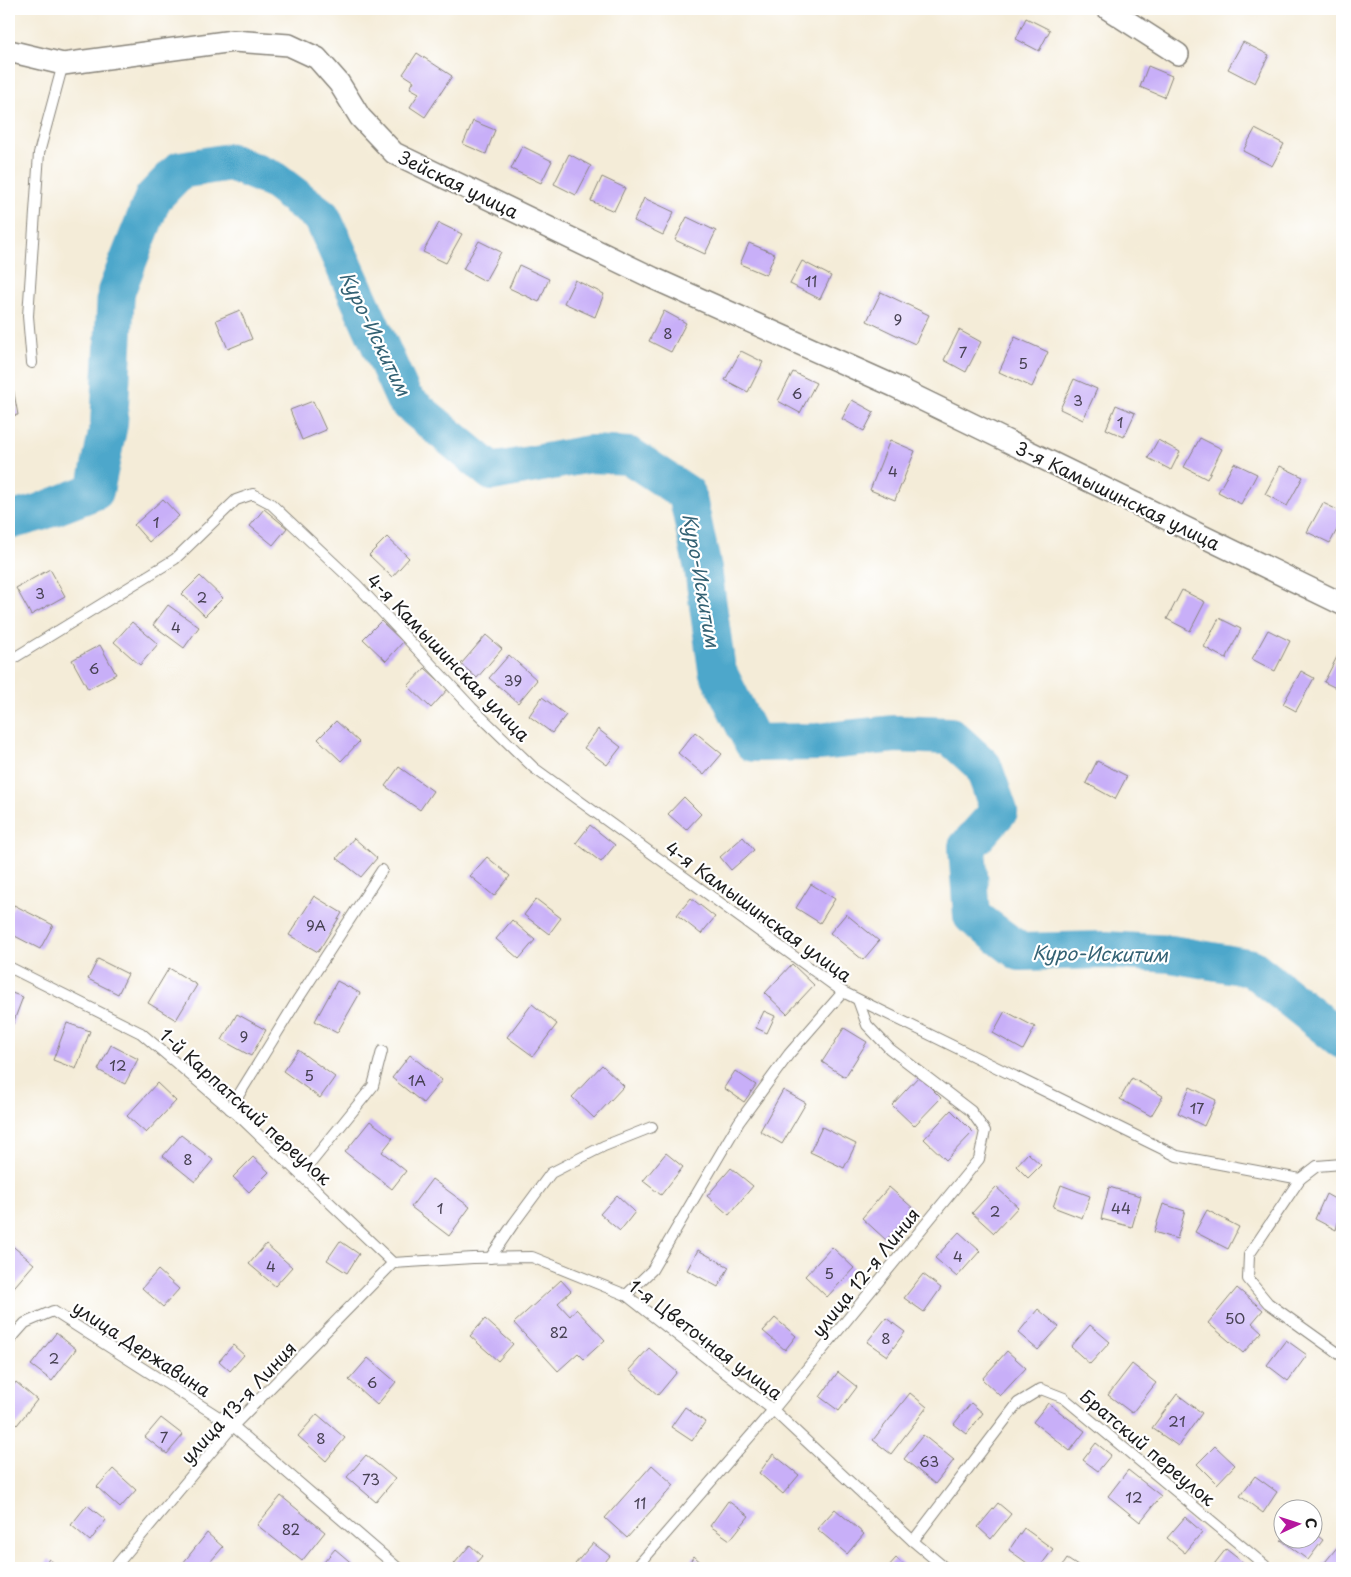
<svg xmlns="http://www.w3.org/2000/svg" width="1351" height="1577" viewBox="0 0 1351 1577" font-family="'Playpen Sans',sans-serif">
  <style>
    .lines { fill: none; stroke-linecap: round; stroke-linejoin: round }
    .river { stroke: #4da7cb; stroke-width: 38 }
    .building { fill: #c8aff8 }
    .service-casing { stroke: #88847a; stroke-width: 12 }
    .minor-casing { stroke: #88847a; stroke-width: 24 }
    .service { stroke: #fff; stroke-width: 10 }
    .minor { stroke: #fff; stroke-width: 21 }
    .labels { text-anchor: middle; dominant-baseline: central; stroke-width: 4.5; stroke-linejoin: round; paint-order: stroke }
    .number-label { font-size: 15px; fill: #474153 }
    .street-label { font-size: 18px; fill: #1c1c1c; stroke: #fff }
    .water-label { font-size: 19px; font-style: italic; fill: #346274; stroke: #fff }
  </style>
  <rect width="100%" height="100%" fill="#fff"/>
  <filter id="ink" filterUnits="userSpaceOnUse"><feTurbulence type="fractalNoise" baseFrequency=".02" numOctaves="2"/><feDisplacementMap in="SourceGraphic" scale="10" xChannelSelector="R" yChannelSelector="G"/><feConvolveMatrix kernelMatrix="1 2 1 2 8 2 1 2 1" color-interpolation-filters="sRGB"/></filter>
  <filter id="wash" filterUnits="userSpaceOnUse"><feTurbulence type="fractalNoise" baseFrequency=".0096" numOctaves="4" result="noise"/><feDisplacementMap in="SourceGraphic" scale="20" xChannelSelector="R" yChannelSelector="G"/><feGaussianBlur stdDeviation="1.12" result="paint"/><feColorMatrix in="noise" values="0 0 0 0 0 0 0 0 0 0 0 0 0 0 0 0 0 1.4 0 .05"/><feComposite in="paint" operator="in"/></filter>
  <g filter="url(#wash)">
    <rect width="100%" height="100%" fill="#f4ecd8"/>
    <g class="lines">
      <polyline class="river" points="9,521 38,513 95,491 109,424 116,292 153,198 180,170 230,162 272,179 322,217 404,399 492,472 590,454 630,456 687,494 703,569 717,670 753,743 818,742 895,734 950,736 983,766 999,811 967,847 972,916 1020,952 1105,950 1171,954 1252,968 1342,1040"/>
    </g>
    <g id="blocks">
      <g class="building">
        <polygon points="1026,18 1050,30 1039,51 1016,39"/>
        <polygon points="1243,42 1269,55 1255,83 1228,69"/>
        <polygon points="417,53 452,76 425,117 410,107 419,93 410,88 414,81 403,74"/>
        <polygon points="1148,66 1172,76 1164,97 1140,87"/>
        <polygon points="473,121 495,130 486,154 463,144"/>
        <polygon points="1255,129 1284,144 1272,166 1243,151"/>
        <polygon points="522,146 552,161 541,183 511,169"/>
        <polygon points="569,154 591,166 576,195 554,184"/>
        <polygon points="602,177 625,188 614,211 591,201"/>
        <polygon points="644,198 674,212 663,235 634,221"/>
        <polygon points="687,217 716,231 705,254 675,240"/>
        <polygon points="439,223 462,234 446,263 423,252"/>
        <polygon points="479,241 501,252 485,281 463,269"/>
        <polygon points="749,243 775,254 766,275 740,264"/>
        <polygon points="802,261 831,276 820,299 790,284"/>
        <polygon points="519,265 549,279 539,302 509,288"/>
        <polygon points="575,280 604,294 595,317 564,303"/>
        <polygon points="881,292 929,315 915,344 867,321"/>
        <polygon points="240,310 252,339 228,349 216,320"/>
        <polygon points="664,311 686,323 671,352 649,341"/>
        <polygon points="959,330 981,342 966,372 944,360"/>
        <polygon points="1015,337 1048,352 1032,387 999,372"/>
        <polygon points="741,351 763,362 748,392 725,380"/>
        <polygon points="793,372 816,383 800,413 778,401"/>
        <polygon points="1074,379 1097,389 1083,420 1060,409"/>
        <polygon points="9,382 12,382 18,415 9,416"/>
        <polygon points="852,400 874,412 864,431 842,419"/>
        <polygon points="313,401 326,430 302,440 290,410"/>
        <polygon points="1116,405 1135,413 1124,437 1106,429"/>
        <polygon points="1200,438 1222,449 1207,479 1184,467"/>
        <polygon points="890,440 915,451 895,500 870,490"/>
        <polygon points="1158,440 1180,452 1171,470 1148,458"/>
        <polygon points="1234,463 1257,474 1241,504 1218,492"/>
        <polygon points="1280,466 1303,477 1287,506 1265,494"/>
        <polygon points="163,499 179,516 149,542 134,525"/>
        <polygon points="1323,503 1342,512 1342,520 1330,543 1307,532"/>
        <polygon points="264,509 287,528 273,545 250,526"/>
        <polygon points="387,537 409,558 392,577 369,555"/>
        <polygon points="50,569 65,596 31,615 16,588"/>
        <polygon points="200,576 223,598 205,616 182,594"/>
        <polygon points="1182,590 1205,602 1190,631 1167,619"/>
        <polygon points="168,605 199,627 184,648 153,625"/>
        <polygon points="1219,618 1241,629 1226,659 1204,647"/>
        <polygon points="381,621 403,642 386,661 363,639"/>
        <polygon points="132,622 158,644 140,665 114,642"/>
        <polygon points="1268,630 1290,641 1275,671 1252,659"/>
        <polygon points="486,635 502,649 477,678 461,664"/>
        <polygon points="100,645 116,674 88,689 72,660"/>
        <polygon points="1339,653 1342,654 1342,691 1324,682"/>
        <polygon points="509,655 537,680 518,703 489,678"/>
        <polygon points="425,668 448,689 431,708 408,686"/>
        <polygon points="1301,671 1314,678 1296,711 1283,704"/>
        <polygon points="542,697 566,715 552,733 529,716"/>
        <polygon points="336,721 359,742 341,761 318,739"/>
        <polygon points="598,729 621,747 607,765 584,748"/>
        <polygon points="695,732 722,754 704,775 678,753"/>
        <polygon points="1097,761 1127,776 1115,799 1086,783"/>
        <polygon points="399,767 433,791 420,810 385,786"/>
        <polygon points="684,797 701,814 686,830 668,814"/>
        <polygon points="590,825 615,845 601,862 576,843"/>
        <polygon points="743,837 754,850 731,870 720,857"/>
        <polygon points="354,838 377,858 361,877 337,858"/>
        <polygon points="487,857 510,876 494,896 470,876"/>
        <polygon points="811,884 835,899 820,923 796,908"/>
        <polygon points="314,896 342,913 318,952 289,935"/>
        <polygon points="691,898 715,917 701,934 677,915"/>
        <polygon points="536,899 561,918 549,934 524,915"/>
        <polygon points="14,905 53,925 40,949 9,933 9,915"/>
        <polygon points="846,914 879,941 863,960 830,933"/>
        <polygon points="512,920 535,940 519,959 496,939"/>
        <polygon points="98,959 128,974 118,994 88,979"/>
        <polygon points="792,964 814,985 787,1014 765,993"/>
        <polygon points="169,968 197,985 176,1020 148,1003"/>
        <polygon points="337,981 360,993 337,1033 315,1021"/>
        <polygon points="9,992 23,997 9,1034"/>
        <polygon points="532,1004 557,1024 533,1056 507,1037"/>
        <polygon points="764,1011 775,1016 767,1033 756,1028"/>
        <polygon points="1005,1011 1035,1027 1023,1050 993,1033"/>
        <polygon points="237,1014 266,1030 251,1056 222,1040"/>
        <polygon points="67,1023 90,1031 76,1069 53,1060"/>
        <polygon points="844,1028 867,1042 845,1077 822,1062"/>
        <polygon points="111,1045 138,1059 125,1084 98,1070"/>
        <polygon points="298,1050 335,1077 320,1098 283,1071"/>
        <polygon points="410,1055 442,1080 423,1103 392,1078"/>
        <polygon points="602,1065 624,1086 594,1118 572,1097"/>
        <polygon points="735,1071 756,1085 744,1102 724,1088"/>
        <polygon points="919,1076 941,1098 914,1126 892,1105"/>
        <polygon points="1132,1078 1163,1096 1151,1116 1120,1099"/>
        <polygon points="157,1083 176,1101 146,1133 127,1116"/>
        <polygon points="1190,1087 1216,1100 1204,1126 1178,1113"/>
        <polygon points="783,1090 806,1103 782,1144 760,1131"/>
        <polygon points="951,1110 973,1132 946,1160 924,1139"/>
        <polygon points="370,1121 393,1138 382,1152 406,1171 392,1189 345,1152"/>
        <polygon points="822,1127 856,1144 844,1168 810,1152"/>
        <polygon points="181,1135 213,1160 195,1182 163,1156"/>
        <polygon points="666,1153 683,1167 661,1195 643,1181"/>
        <polygon points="1028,1153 1041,1165 1028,1178 1016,1166"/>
        <polygon points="253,1157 269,1172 249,1192 233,1177"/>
        <polygon points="731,1168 753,1186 729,1215 707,1196"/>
        <polygon points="432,1179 470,1207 449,1236 411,1207"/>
        <polygon points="1061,1185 1090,1196 1082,1218 1053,1207"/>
        <polygon points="889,1187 914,1209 886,1240 862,1218"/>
        <polygon points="996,1187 1018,1207 994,1233 972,1213"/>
        <polygon points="1109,1187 1141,1196 1132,1227 1101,1219"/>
        <polygon points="1326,1194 1342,1203 1342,1212 1339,1218 1336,1230 1315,1219"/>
        <polygon points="617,1195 635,1212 620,1231 600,1214"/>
        <polygon points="1163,1204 1185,1211 1177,1239 1154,1232"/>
        <polygon points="1207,1210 1239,1227 1228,1249 1195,1232"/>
        <polygon points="959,1232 980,1251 957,1277 935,1258"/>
        <polygon points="340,1241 359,1254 347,1273 327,1260"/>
        <polygon points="9,1243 34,1264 9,1293"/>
        <polygon points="266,1244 292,1267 275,1286 249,1264"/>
        <polygon points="832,1247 854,1268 827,1297 805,1276"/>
        <polygon points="698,1250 729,1267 718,1287 687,1270"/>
        <polygon points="158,1270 179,1289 163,1307 142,1288"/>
        <polygon points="923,1274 941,1288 924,1312 904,1298"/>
        <polygon points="561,1280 571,1291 558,1303 570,1316 576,1309 605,1340 584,1359 578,1353 558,1371 514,1323"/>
        <polygon points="1237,1288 1263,1310 1252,1323 1262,1332 1243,1353 1208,1323"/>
        <polygon points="1038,1309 1059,1327 1038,1350 1018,1333"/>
        <polygon points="775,1318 796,1336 785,1350 763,1331"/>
        <polygon points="886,1318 905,1332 887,1356 867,1342"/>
        <polygon points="485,1319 513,1344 498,1361 470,1336"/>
        <polygon points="1090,1325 1110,1342 1090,1364 1071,1347"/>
        <polygon points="56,1333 76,1349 52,1381 31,1365"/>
        <polygon points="1286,1340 1307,1355 1288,1381 1267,1365"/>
        <polygon points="233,1345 244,1355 230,1371 219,1361"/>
        <polygon points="649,1348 677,1372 658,1395 629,1370"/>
        <polygon points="1007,1351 1026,1368 1000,1396 982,1379"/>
        <polygon points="368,1358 396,1382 377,1405 349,1380"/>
        <polygon points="1132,1364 1156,1383 1132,1413 1108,1395"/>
        <polygon points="838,1372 857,1387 839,1411 820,1397"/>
        <polygon points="16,1382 37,1400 17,1425 9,1418 9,1391"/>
        <polygon points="910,1393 927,1407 891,1454 873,1440"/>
        <polygon points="1177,1394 1202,1413 1178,1446 1152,1428"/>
        <polygon points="971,1403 983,1413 967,1434 954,1424"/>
        <polygon points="1048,1403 1085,1431 1070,1451 1033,1422"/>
        <polygon points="685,1407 705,1422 692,1441 671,1427"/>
        <polygon points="317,1414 345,1438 326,1461 298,1436"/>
        <polygon points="161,1418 183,1435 167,1454 145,1437"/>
        <polygon points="923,1435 954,1460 935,1484 904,1459"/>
        <polygon points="1096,1443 1111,1455 1098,1471 1083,1460"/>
        <polygon points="1215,1446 1235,1465 1217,1484 1197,1464"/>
        <polygon points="773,1454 799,1475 783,1494 759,1473"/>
        <polygon points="366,1455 395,1479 376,1502 347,1477"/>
        <polygon points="652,1465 674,1485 627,1538 605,1518"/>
        <polygon points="113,1469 136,1490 120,1508 97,1487"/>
        <polygon points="1128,1470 1161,1496 1140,1522 1108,1496"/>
        <polygon points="1255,1476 1277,1492 1263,1513 1240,1496"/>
        <polygon points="281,1496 325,1532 302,1561 257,1525"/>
        <polygon points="728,1501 749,1516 730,1540 710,1526"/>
        <polygon points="998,1503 1011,1514 991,1539 978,1527"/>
        <polygon points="87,1505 106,1520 90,1541 71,1525"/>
        <polygon points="835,1509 864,1534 847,1554 817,1529"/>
        <polygon points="1185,1517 1202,1532 1185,1553 1167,1538"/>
        <polygon points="1024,1528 1053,1549 1039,1568 1034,1568 1009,1550"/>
        <polygon points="207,1533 223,1547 205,1568 190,1568 183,1563"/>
        <polygon points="1314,1533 1323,1540 1308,1560 1281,1540 1314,1540"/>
        <polygon points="593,1543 610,1556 600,1568 580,1568 575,1564"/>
        <polygon points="470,1545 482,1556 472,1568 459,1568 454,1564"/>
        <polygon points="1339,1545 1342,1547 1342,1568 1323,1568 1321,1567"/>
        <polygon points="335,1549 355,1566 353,1568 319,1568"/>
        <polygon points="1226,1549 1250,1568 1211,1568"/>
        <polygon points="694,1556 707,1568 685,1568"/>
        <polygon points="896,1558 908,1568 887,1568"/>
        <polygon points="49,1559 60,1568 42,1568"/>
        <polygon points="1067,1559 1081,1568 1061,1568"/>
      </g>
    </g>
  </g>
  <g filter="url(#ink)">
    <use href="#blocks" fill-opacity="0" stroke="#88847a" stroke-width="1"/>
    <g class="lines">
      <g class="service-casing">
        <g id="service">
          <polyline points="32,363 28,316 39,153 63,64"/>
          <polyline points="9,661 175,559 236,500 253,494 270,503 357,585 472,708 534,768 843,992 1177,1156 1300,1179 1317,1166 1342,1164"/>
          <polyline points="9,967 141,1033 242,1119 393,1263"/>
          <polyline points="230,1109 298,999 382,870"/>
          <polyline points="301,1175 373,1086 382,1051"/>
          <polyline points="1300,1179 1249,1255 1248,1279 1268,1303 1342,1356"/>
          <polyline points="490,1258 514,1223 551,1173 604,1146 652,1127"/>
          <polyline points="393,1263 473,1258 532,1257 626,1295 773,1410 913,1541 945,1568"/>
          <polyline points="626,1295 652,1270 739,1122 789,1054 843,992"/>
          <polyline points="9,1341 25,1323 53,1311 233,1426 398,1568"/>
          <polyline points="913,1541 1018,1403 1041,1389 1064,1398 1268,1568"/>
          <polyline points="114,1568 233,1426 393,1263"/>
          <polyline points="636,1568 773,1410 979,1159 985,1131 971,1111 890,1049 867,1025 858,1000"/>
        </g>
      </g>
      <g class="minor-casing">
        <g id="minor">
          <polyline points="1108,9 1178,54"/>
          <polyline points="9,51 63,64 233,41 289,45 317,58 339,83 360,117 394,153 653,278 894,386 1342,604"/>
        </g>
      </g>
      <use href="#service" class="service"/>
      <use href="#minor" class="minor"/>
    </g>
  </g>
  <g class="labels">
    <g class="number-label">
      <text x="811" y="280">11</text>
      <text x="898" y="318">9</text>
      <text x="668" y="332">8</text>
      <text x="963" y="351">7</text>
      <text x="1023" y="362">5</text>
      <text x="797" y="392">6</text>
      <text x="1078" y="399">3</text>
      <text x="1120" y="421">1</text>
      <text x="893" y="470">4</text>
      <text x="156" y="521">1</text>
      <text x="40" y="592">3</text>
      <text x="202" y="596">2</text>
      <text x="176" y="626">4</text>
      <text x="94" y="667">6</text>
      <text x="513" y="679">39</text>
      <text x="316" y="924">9А</text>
      <text x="244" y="1035">9</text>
      <text x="118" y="1064">12</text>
      <text x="309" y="1074">5</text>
      <text x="417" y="1079">1А</text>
      <text x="1197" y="1107">17</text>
      <text x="188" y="1158">8</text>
      <text x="440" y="1207">1</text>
      <text x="1121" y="1207">44</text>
      <text x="995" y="1210">2</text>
      <text x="958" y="1255">4</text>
      <text x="271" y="1265">4</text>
      <text x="829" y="1272">5</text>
      <text x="1235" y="1317">50</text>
      <text x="559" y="1331">82</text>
      <text x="886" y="1337">8</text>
      <text x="54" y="1357">2</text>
      <text x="372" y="1381">6</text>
      <text x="1177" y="1420">21</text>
      <text x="164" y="1436">7</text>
      <text x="321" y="1437">8</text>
      <text x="929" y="1460">63</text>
      <text x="371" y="1478">73</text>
      <text x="1134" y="1496">12</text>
      <text x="640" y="1502">11</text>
      <text x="291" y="1528">82</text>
    </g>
    <g class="street-label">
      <text transform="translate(459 184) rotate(26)">Зейская улица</text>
      <text transform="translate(1118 495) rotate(26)">3-я Камышинская улица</text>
      <text transform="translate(449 657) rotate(46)">4-я Камышинская улица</text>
      <text transform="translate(759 911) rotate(36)">4-я Камышинская улица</text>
      <text transform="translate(246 1106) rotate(42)">1-й Карпатский переулок</text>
      <text transform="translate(865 1272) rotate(-51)">улица 12-я Линия</text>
      <text transform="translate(706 1339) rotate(37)">1-я Цветочная улица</text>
      <text transform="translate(142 1348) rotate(33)">улица Державина</text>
      <text transform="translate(238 1402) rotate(-47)">улица 13-я Линия</text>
      <text transform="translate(1148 1447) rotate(40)">Братский переулок</text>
    </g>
    <g class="water-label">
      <text transform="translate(376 333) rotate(64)">Куро-Искитим</text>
      <text transform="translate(702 580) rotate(80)">Куро-Искитим</text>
      <text transform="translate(1100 953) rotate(1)">Куро-Искитим</text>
    </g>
  </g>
  <rect width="1351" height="1577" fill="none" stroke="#fff" stroke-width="30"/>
  <g transform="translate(1298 1524) rotate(86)"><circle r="24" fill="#ffffff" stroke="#a4a4a4"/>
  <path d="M0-4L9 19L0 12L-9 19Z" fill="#b5179e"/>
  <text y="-8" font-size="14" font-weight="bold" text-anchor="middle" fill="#1c1c1c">С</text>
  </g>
</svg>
